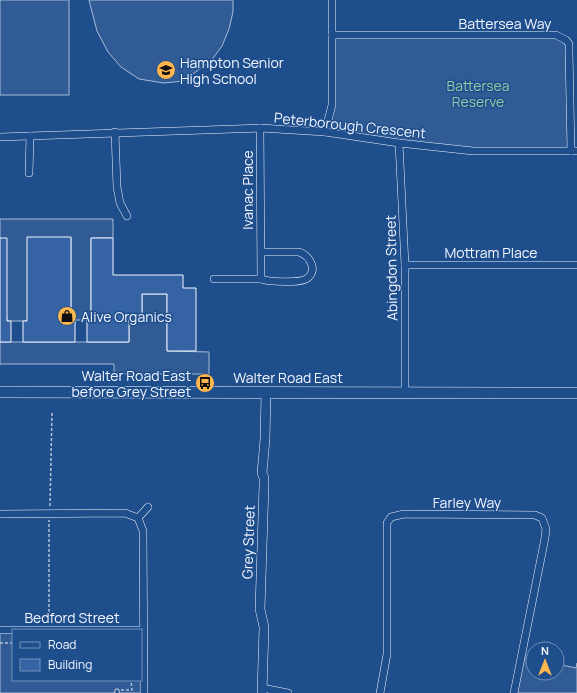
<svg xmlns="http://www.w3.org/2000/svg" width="577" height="693" viewBox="0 0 577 693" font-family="Manrope,sans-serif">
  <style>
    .built { fill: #305b95; stroke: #a8bbd7; fill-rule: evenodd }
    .building { fill: #3563a3; stroke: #f2f6ff }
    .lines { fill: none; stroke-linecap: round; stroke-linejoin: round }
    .service-casing { stroke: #f2f6ff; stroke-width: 5 }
    .minor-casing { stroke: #f2f6ff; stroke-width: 8 }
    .tertiary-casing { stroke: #f2f6ff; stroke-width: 10 }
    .primary-casing { stroke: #f2f6ff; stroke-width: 12 }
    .path { stroke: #b3c4dc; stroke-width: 1.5; stroke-dasharray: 3 2; stroke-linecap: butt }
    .service { stroke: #1f4e8c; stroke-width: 3.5 }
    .minor { stroke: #1f4e8c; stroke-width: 7 }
    .tertiary { stroke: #1f4e8c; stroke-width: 9 }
    .primary { stroke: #1f4e8c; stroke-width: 11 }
    .labels { text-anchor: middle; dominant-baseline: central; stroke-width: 3; stroke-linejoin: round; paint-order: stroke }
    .street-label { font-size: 14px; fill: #f2f6ff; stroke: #1f4e8c }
    .poi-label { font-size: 14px; fill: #f2f6ff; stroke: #1f4e8c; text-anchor: start }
    .park-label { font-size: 14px; fill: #97c8a6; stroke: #1f4e8c }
  </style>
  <rect width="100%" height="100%" fill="#1f4e8c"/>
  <g class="built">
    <rect x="0" y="0" width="69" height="95"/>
    <polygon points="89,0 233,0 233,12 229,29 222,46 211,61 183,81 164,83 139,79 121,67 108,52 97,31"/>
    <polygon points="332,35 556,35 566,40 571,151 473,151 325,132 331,105"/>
    <polygon points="0,219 113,219 113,238 91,238 91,320 71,320 71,238 27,321 7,321 0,238"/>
    <polygon points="142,294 167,294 167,351 209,352 209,374 114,374 114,364 0,364 0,342 129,342 129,315 142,314"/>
    <path d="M0,630H143L144,693H0ZM13,630H141V680H13Z"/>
    <polygon points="521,657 533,659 533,673 557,673 557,664 576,668 577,663 577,693 514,693"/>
  </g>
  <g class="building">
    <polygon points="27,237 71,237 71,320 75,320 75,342 23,342 23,321 27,321"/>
    <polygon points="0,238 7,238 7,321 11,321 11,342 0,342"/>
    <polygon points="91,238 113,238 113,275 183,275 183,288 196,288 196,351 167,351 167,294 142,294 142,315 129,315 129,342 87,342 87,320 91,320"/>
  </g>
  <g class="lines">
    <g class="service-casing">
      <polyline id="service" points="117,691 117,693"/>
    </g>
    <g class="minor-casing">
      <g id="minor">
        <polyline points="332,35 556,35 566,40 569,44 569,50 571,151"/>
        <path d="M260,128L261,279C269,282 299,283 306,279C319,271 310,256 299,252H261"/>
        <polyline points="115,132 117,187 120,203 127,216"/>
        <polyline points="325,132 332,105 332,0"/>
        <polyline points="0,137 260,128 325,132 399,143 473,151 577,151"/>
        <polyline points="399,143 405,265 405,392"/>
        <polyline points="29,173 30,136"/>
        <polyline points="405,265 577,265"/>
        <polyline points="214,279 261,279"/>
        <polyline points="0,514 125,513 138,518 143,531 144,693"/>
        <polyline points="138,518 148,507"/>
        <polyline points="0,630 143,630"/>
        <polyline points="262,688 288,693"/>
        <polyline points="380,693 387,654 387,523 391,517 404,514 535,515 542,518 546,529 545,538 514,693"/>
      </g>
    </g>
    <g class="tertiary-casing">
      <polyline id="tertiary" points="262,693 264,627 260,609 264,485 264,478 262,473 265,439 266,392"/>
    </g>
    <g class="primary-casing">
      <polyline id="primary" points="0,392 577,393"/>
    </g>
    <g class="path">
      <polyline points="50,506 52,412"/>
      <polyline points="49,622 49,520"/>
      <polyline points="0,643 13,643"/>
      <polyline points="121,690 132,690 131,680"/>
    </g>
    <use href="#service" class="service"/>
    <use href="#minor" class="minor"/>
    <use href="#tertiary" class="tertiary"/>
    <use href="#primary" class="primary"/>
  </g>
  <defs>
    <g id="school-disc" transform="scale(1)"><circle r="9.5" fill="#ffb74d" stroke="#1f4e8c"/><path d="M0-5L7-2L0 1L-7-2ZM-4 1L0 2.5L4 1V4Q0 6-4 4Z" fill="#111"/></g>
    <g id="shop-disc" transform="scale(1)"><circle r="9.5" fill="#ffb74d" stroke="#1f4e8c"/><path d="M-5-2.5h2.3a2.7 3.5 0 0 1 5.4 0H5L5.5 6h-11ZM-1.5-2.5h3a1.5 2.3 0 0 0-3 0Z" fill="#111"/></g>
    <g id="bus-disc" transform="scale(1)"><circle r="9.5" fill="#ffb74d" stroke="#1f4e8c"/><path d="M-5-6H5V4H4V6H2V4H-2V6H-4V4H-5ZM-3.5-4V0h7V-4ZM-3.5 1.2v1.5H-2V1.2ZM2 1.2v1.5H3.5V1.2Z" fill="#111"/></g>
  </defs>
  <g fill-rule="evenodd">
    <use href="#school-disc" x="166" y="70"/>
    <use href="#shop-disc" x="67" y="316"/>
    <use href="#bus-disc" x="205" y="383"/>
  </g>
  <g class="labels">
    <g class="street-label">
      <text x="505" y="23">Battersea Way</text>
      <text transform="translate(350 125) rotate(6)">Peterborough Crescent</text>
      <text transform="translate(247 190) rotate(-90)">Ivanac Place</text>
      <text x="491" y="252">Mottram Place</text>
      <text transform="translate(391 268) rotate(-91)">Abingdon Street</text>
      <text x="288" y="377">Walter Road East</text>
      <text x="467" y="502">Farley Way</text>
      <text transform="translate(248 542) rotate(-88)">Grey Street</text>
      <text x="72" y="617">Bedford Street</text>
    </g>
    <g class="poi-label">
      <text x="180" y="62">Hampton Senior<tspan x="180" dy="16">High School</tspan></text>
      <text x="81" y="316">Alive Organics</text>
      <text x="191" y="375" text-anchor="end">Walter Road East<tspan x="191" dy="16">before Grey Street</tspan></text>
    </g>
    <g class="park-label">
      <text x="478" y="85">Battersea<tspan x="478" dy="16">Reserve</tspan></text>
    </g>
  </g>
  <rect x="12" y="629" width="130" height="52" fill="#1f4e8c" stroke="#7391ba"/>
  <rect x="20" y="642" width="20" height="6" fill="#1f4e8c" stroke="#7391ba"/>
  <text x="48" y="649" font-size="12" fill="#f2f6ff">Road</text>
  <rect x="20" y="659" width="20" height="12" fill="#3563a3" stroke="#7391ba"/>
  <text x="48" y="669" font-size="12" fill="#f2f6ff">Building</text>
  <g transform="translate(545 661)"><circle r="19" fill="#1f4e8c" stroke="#7391ba"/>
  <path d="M0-3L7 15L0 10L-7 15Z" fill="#ffb74d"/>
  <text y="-6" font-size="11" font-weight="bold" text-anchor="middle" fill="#f2f6ff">N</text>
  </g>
</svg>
